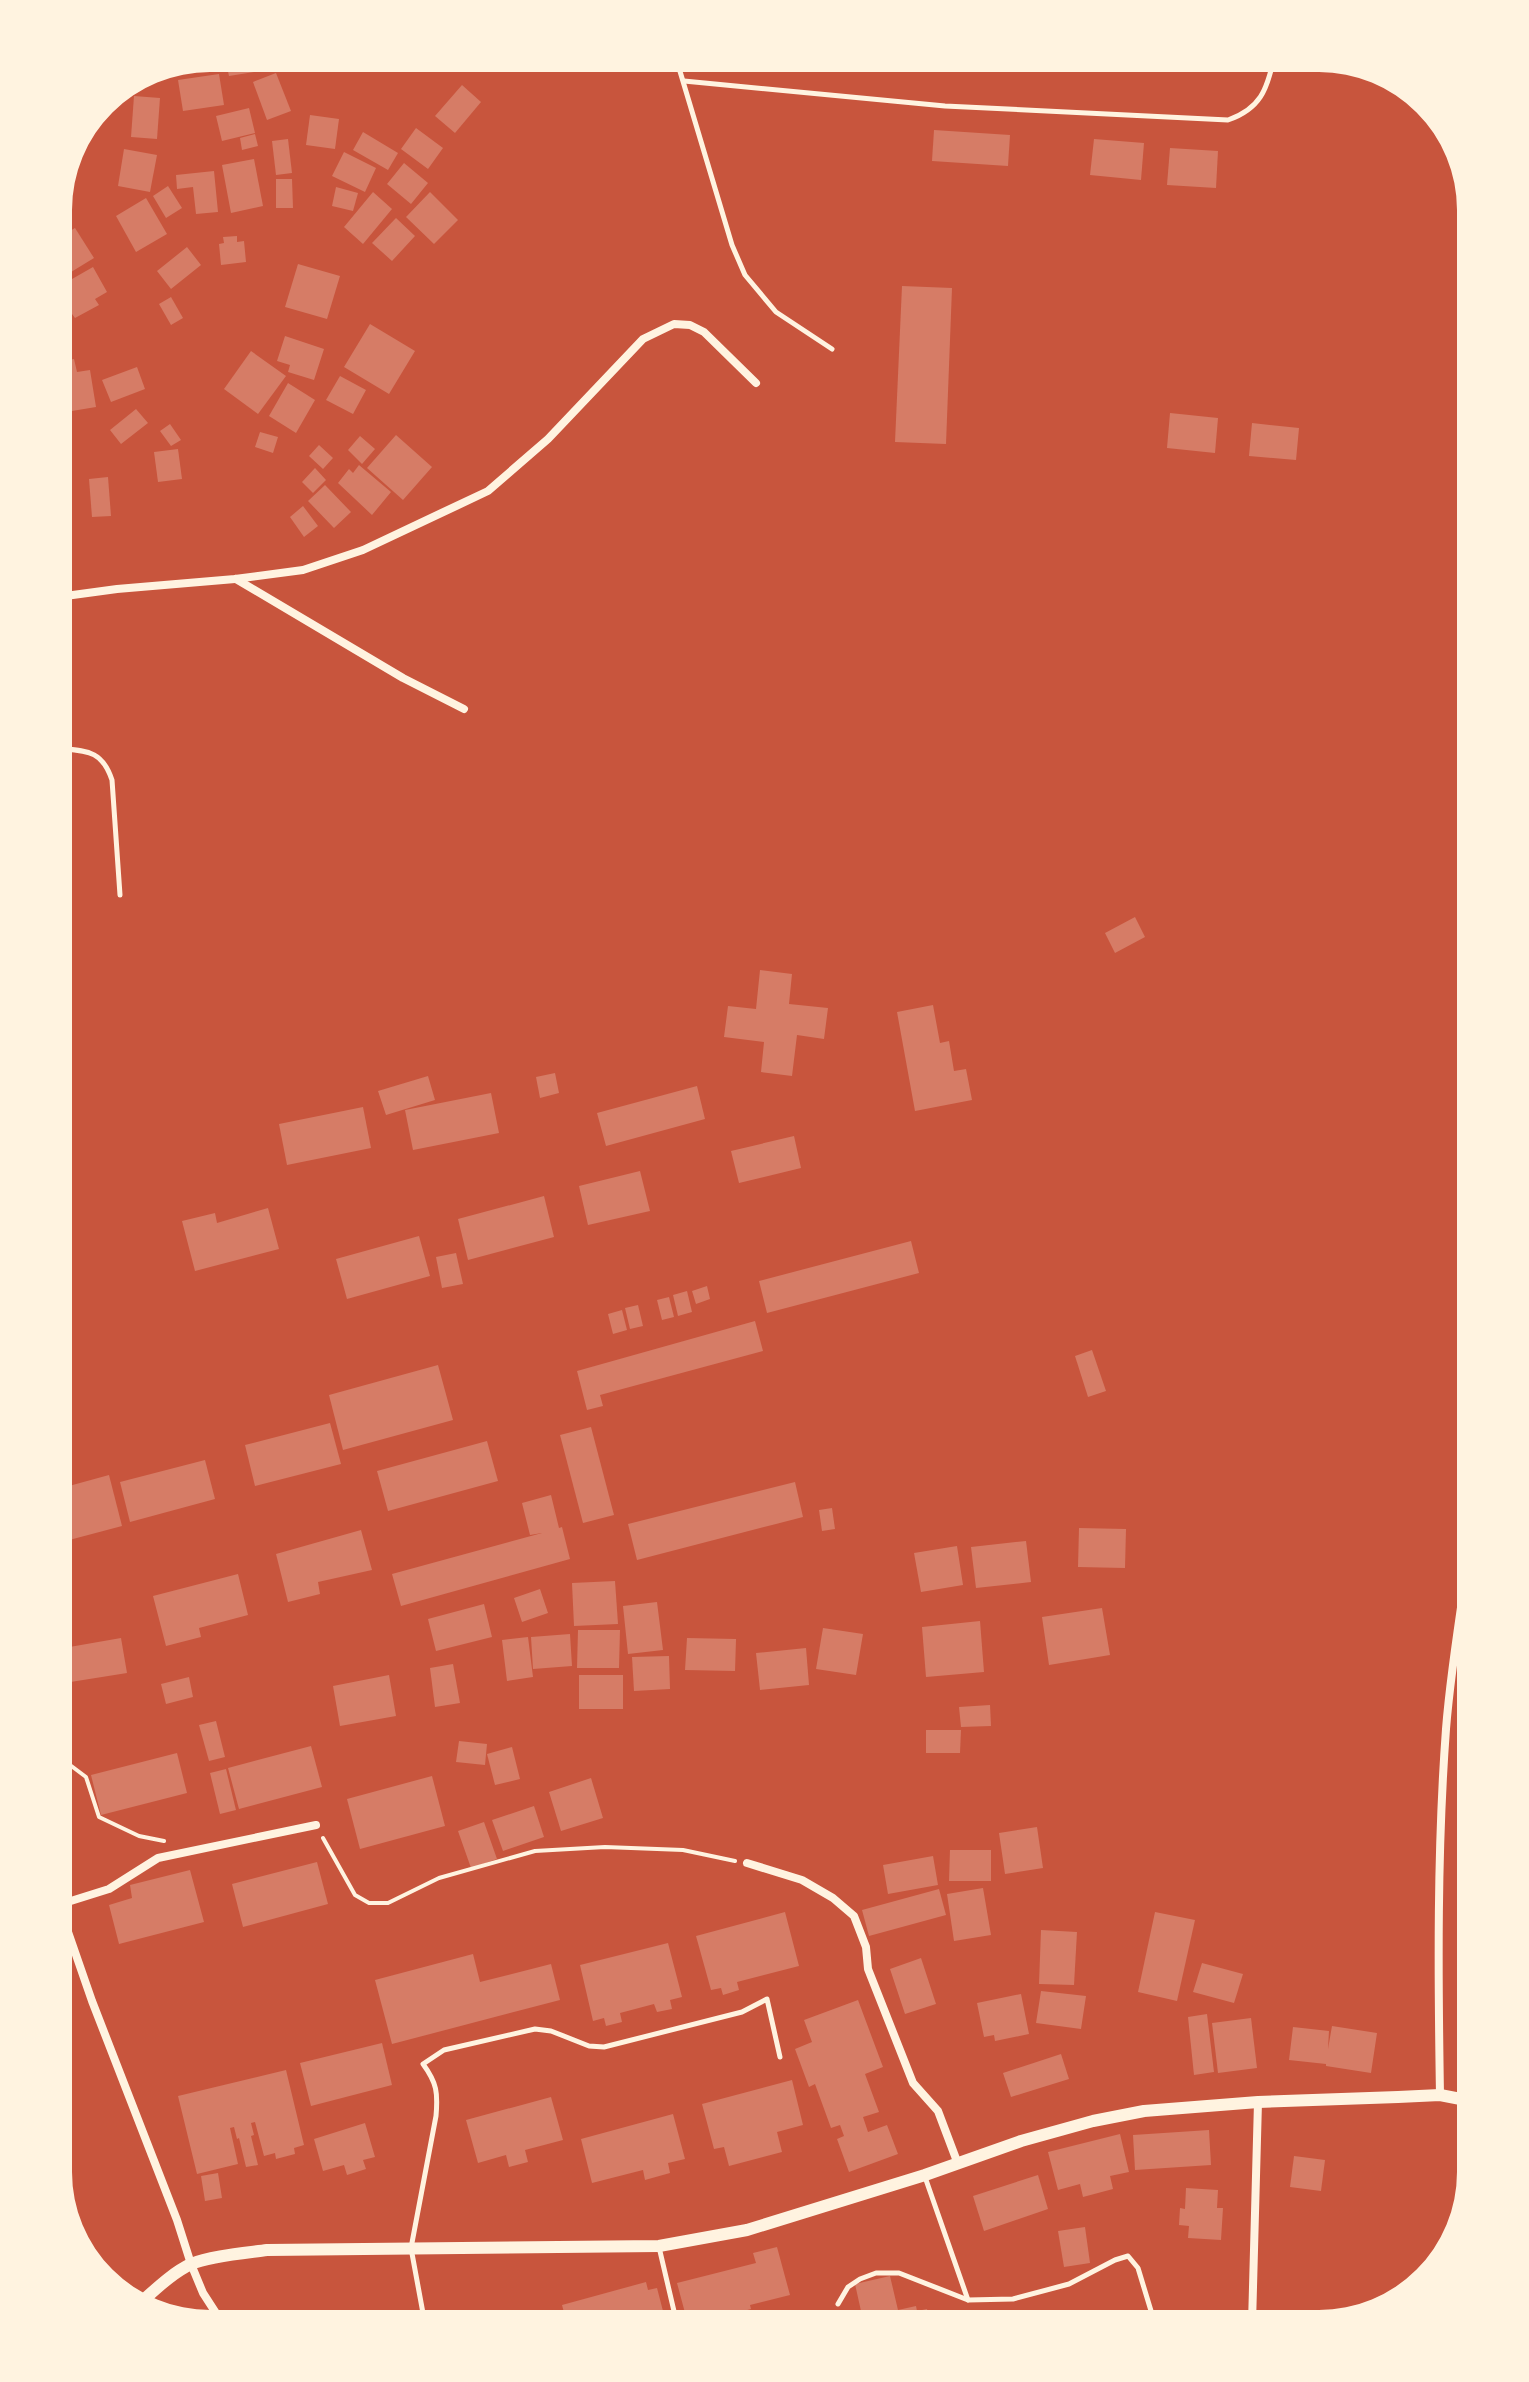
<svg xmlns="http://www.w3.org/2000/svg" width="1529" height="2382" viewBox="0 0 1529 2382" font-family="Ubuntu,sans-serif">
  <style>
    .building { fill: #d67c66 }
    .lines { fill: none; stroke-linecap: round; stroke-linejoin: round }
    .path { stroke: #fff3e0; stroke-width: 4 }
    .service { stroke: #fff3e0; stroke-width: 5 }
    .minor { stroke: #fff3e0; stroke-width: 8 }
    .tertiary { stroke: #fff3e0; stroke-width: 12 }
  </style>
  <rect width="100%" height="100%" fill="#c8553d"/>
  <g class="building">
    <polygon points="210,58 216,58 218,68 176,74 175,65"/>
    <polygon points="225,58 251,58 254,72 229,76"/>
    <rect x="260" y="58" width="31" height="12"/>
    <polygon points="622,58 644,58 646,65 627,72"/>
    <polygon points="1071,58 1107,58 1107,64 1071,60"/>
    <polygon points="1121,58 1171,58 1170,70 1121,64"/>
    <polygon points="276,73 291,111 267,120 253,82"/>
    <polygon points="219,74 224,105 183,111 178,80"/>
    <polygon points="462,85 481,102 455,133 435,116"/>
    <polygon points="134,96 160,98 157,139 131,137"/>
    <polygon points="249,108 255,133 222,141 216,116"/>
    <polygon points="310,115 339,119 335,149 306,145"/>
    <polygon points="416,128 443,148 428,169 401,149"/>
    <polygon points="934,130 1010,135 1008,166 932,161"/>
    <polygon points="363,132 398,153 388,170 353,150"/>
    <polygon points="255,134 258,146 242,150 240,138"/>
    <polygon points="288,139 292,173 276,175 272,141"/>
    <polygon points="1094,139 1144,143 1141,180 1090,175"/>
    <polygon points="1170,148 1218,151 1216,188 1167,185"/>
    <polygon points="124,149 157,155 150,192 118,186"/>
    <polygon points="344,152 376,168 365,192 332,176"/>
    <polygon points="254,159 263,206 231,213 222,165"/>
    <polygon points="404,163 428,183 411,204 387,184"/>
    <polygon points="214,171 218,212 196,214 193,187 177,189 176,175"/>
    <polygon points="276,179 292,179 293,208 276,208"/>
    <polygon points="168,186 182,208 166,218 153,196"/>
    <polygon points="336,187 358,193 353,211 332,206"/>
    <polygon points="373,192 392,209 363,244 344,227"/>
    <polygon points="430,192 458,220 434,244 406,217"/>
    <polygon points="146,198 167,234 136,252 116,216"/>
    <polygon points="396,218 415,236 392,261 372,243"/>
    <polygon points="75,228 94,258 58,280 58,238"/>
    <polygon points="237,236 237,242 244,241 246,262 221,265 219,244 224,243 223,237"/>
    <polygon points="187,247 201,265 171,289 157,271"/>
    <polygon points="298,264 340,276 327,319 285,307"/>
    <polygon points="93,267 107,292 95,299 99,305 75,318 72,314 61,320 58,316 58,287"/>
    <polygon points="902,286 952,288 946,444 895,442"/>
    <polygon points="171,297 183,318 171,325 159,304"/>
    <polygon points="370,324 415,351 389,394 344,367"/>
    <polygon points="285,336 324,349 314,380 288,372 290,365 277,361"/>
    <polygon points="251,351 286,376 258,414 224,389"/>
    <polygon points="74,359 77,372 90,370 96,407 60,413 58,362"/>
    <polygon points="137,367 145,389 111,402 102,380"/>
    <polygon points="340,376 366,390 353,414 326,400"/>
    <polygon points="288,383 315,400 296,433 269,416"/>
    <polygon points="136,409 148,423 121,444 110,430"/>
    <polygon points="1170,413 1218,418 1215,453 1167,448"/>
    <polygon points="1252,423 1299,428 1296,460 1249,456"/>
    <polygon points="170,424 181,440 171,446 160,431"/>
    <polygon points="260,432 278,437 273,453 255,447"/>
    <polygon points="396,435 432,467 403,500 367,468"/>
    <polygon points="360,436 375,449 362,464 348,450"/>
    <polygon points="319,445 333,458 323,469 309,456"/>
    <polygon points="178,449 182,479 158,482 154,452"/>
    <polygon points="359,465 391,492 372,515 338,483 349,469 353,473"/>
    <polygon points="315,468 326,480 313,493 302,482"/>
    <polygon points="108,477 111,516 92,517 89,479"/>
    <polygon points="325,485 351,512 334,528 308,501"/>
    <polygon points="303,506 318,526 304,537 290,517"/>
    <polygon points="1135,917 1145,937 1115,953 1105,933"/>
    <polygon points="760,970 792,974 789,1004 828,1008 824,1039 797,1035 792,1076 761,1072 764,1042 724,1037 728,1006 756,1009"/>
    <polygon points="933,1005 940,1043 949,1041 954,1071 966,1069 972,1100 915,1111 897,1012"/>
    <polygon points="555,1073 559,1093 540,1098 536,1077"/>
    <polygon points="428,1076 435,1100 386,1115 378,1091"/>
    <polygon points="697,1086 705,1119 606,1146 597,1113"/>
    <polygon points="491,1093 499,1133 413,1150 405,1110"/>
    <polygon points="363,1107 371,1148 287,1165 279,1124"/>
    <polygon points="794,1136 801,1168 739,1183 731,1151"/>
    <polygon points="640,1171 650,1211 588,1225 579,1186"/>
    <polygon points="544,1196 554,1237 468,1260 458,1219"/>
    <polygon points="268,1208 279,1249 195,1271 182,1221 215,1213 217,1223"/>
    <polygon points="419,1236 430,1276 347,1299 336,1259"/>
    <polygon points="911,1241 919,1273 767,1313 759,1281"/>
    <polygon points="456,1253 463,1284 442,1288 436,1257"/>
    <polygon points="707,1286 710,1299 696,1304 692,1291"/>
    <polygon points="687,1291 692,1312 678,1316 673,1295"/>
    <polygon points="669,1297 674,1317 662,1320 657,1300"/>
    <polygon points="638,1305 643,1326 630,1329 625,1308"/>
    <polygon points="622,1310 627,1330 613,1334 608,1314"/>
    <polygon points="755,1321 763,1351 600,1395 603,1406 587,1410 577,1371"/>
    <polygon points="1092,1350 1106,1391 1088,1397 1075,1356"/>
    <polygon points="438,1365 453,1420 343,1450 329,1395"/>
    <polygon points="330,1423 341,1464 255,1486 245,1445"/>
    <polygon points="591,1427 614,1515 583,1523 560,1435"/>
    <polygon points="487,1441 498,1481 388,1511 377,1471"/>
    <polygon points="205,1460 215,1499 130,1522 120,1482"/>
    <polygon points="109,1475 122,1526 58,1543 58,1489"/>
    <polygon points="795,1482 803,1517 637,1560 628,1524"/>
    <polygon points="551,1495 559,1528 562,1527 570,1559 401,1606 392,1574 542,1533 530,1535 522,1503"/>
    <polygon points="832,1508 835,1529 822,1531 819,1510"/>
    <polygon points="1079,1528 1126,1529 1125,1568 1078,1567"/>
    <polygon points="361,1530 372,1570 318,1582 320,1594 288,1602 276,1554"/>
    <polygon points="1026,1541 1031,1582 976,1588 971,1547"/>
    <polygon points="957,1546 963,1585 921,1592 914,1553"/>
    <polygon points="238,1574 248,1615 199,1628 201,1637 166,1646 153,1596"/>
    <polygon points="615,1581 618,1624 574,1626 572,1583"/>
    <polygon points="540,1589 548,1613 522,1622 514,1598"/>
    <polygon points="657,1602 663,1650 628,1654 623,1606"/>
    <polygon points="484,1604 492,1637 436,1651 428,1619"/>
    <polygon points="1102,1608 1110,1655 1049,1665 1042,1617"/>
    <polygon points="980,1621 984,1672 926,1677 922,1627"/>
    <polygon points="823,1628 863,1634 856,1675 816,1669"/>
    <polygon points="578,1630 620,1630 619,1668 577,1668"/>
    <polygon points="570,1634 572,1666 533,1669 531,1637"/>
    <polygon points="528,1637 533,1677 507,1681 502,1640"/>
    <polygon points="121,1638 127,1673 58,1684 58,1649"/>
    <polygon points="687,1638 736,1639 735,1671 685,1670"/>
    <polygon points="806,1648 809,1685 760,1690 756,1653"/>
    <polygon points="669,1656 670,1689 634,1691 632,1657"/>
    <polygon points="453,1664 460,1703 435,1707 430,1668"/>
    <polygon points="389,1675 396,1716 340,1726 333,1686"/>
    <rect x="579" y="1675" width="44" height="34"/>
    <polygon points="189,1677 193,1697 166,1704 161,1684"/>
    <polygon points="990,1705 991,1726 961,1727 959,1707"/>
    <polygon points="216,1721 225,1757 209,1761 199,1725"/>
    <polygon points="926,1730 961,1730 960,1753 926,1753"/>
    <polygon points="459,1741 487,1744 485,1765 456,1762"/>
    <polygon points="311,1746 322,1787 239,1809 228,1768"/>
    <polygon points="512,1747 520,1779 495,1785 487,1754"/>
    <polygon points="177,1753 187,1793 101,1815 91,1775"/>
    <polygon points="226,1769 236,1810 220,1814 210,1773"/>
    <polygon points="432,1776 445,1826 360,1849 347,1799"/>
    <polygon points="591,1778 603,1818 561,1831 549,1792"/>
    <polygon points="534,1806 544,1837 503,1851 492,1820"/>
    <polygon points="484,1822 497,1859 471,1868 458,1831"/>
    <polygon points="1037,1827 1043,1868 1005,1874 999,1833"/>
    <polygon points="950,1850 991,1850 991,1881 949,1881"/>
    <polygon points="933,1856 938,1885 888,1894 883,1865"/>
    <polygon points="317,1862 328,1904 243,1927 232,1884"/>
    <polygon points="190,1870 204,1922 119,1944 109,1905 132,1898 130,1885"/>
    <polygon points="983,1888 991,1935 954,1941 947,1894"/>
    <polygon points="939,1889 946,1915 869,1936 862,1910"/>
    <polygon points="785,1912 799,1966 737,1982 739,1990 723,1995 721,1988 711,1990 696,1936"/>
    <polygon points="1155,1912 1195,1920 1177,2001 1138,1992"/>
    <polygon points="1041,1930 1077,1932 1074,1985 1039,1984"/>
    <polygon points="668,1943 682,1997 670,2000 672,2009 657,2012 654,2004 620,2013 622,2022 606,2026 604,2018 593,2021 580,1965"/>
    <polygon points="473,1954 480,1982 551,1964 560,2000 392,2044 375,1980"/>
    <polygon points="921,1958 936,2004 905,2014 890,1969"/>
    <polygon points="1202,1963 1243,1974 1234,2003 1193,1992"/>
    <polygon points="1041,1991 1086,1996 1081,2029 1036,2023"/>
    <polygon points="1021,1994 1029,2034 995,2041 994,2035 984,2037 977,2003"/>
    <polygon points="858,2000 883,2067 865,2074 879,2112 863,2117 868,2132 887,2125 898,2154 849,2172 837,2139 844,2136 840,2125 831,2128 815,2084 809,2087 795,2049 812,2042 804,2020"/>
    <polygon points="1207,2014 1214,2072 1194,2075 1188,2017"/>
    <polygon points="1251,2018 1257,2068 1218,2073 1212,2023"/>
    <polygon points="1332,2026 1377,2033 1371,2073 1326,2066 1326,2064 1289,2060 1293,2027 1329,2031 1328,2049"/>
    <polygon points="382,2043 392,2085 311,2106 300,2063"/>
    <polygon points="1061,2054 1069,2079 1011,2097 1003,2073"/>
    <polygon points="63,2067 67,2084 58,2086 58,2069"/>
    <polygon points="286,2070 304,2145 294,2148 295,2154 276,2159 275,2153 264,2156 255,2122 251,2123 254,2135 251,2136 258,2165 246,2167 239,2138 237,2139 234,2127 230,2128 238,2164 197,2174 178,2096"/>
    <polygon points="792,2080 803,2125 777,2132 782,2152 729,2166 724,2147 714,2149 702,2104"/>
    <polygon points="551,2097 563,2140 525,2150 528,2162 509,2167 506,2155 478,2163 466,2120"/>
    <polygon points="673,2114 685,2159 668,2163 670,2173 645,2180 643,2170 592,2183 581,2139"/>
    <polygon points="365,2123 375,2157 363,2160 366,2169 347,2175 344,2165 323,2171 314,2139"/>
    <polygon points="1209,2130 1211,2165 1135,2170 1133,2135"/>
    <polygon points="1120,2134 1129,2172 1110,2176 1113,2189 1083,2197 1080,2184 1058,2190 1048,2152"/>
    <polygon points="1294,2156 1325,2160 1321,2191 1290,2187"/>
    <polygon points="218,2173 222,2198 205,2201 201,2176"/>
    <polygon points="1038,2175 1048,2209 984,2231 973,2196"/>
    <polygon points="1186,2188 1218,2190 1217,2208 1223,2208 1221,2240 1188,2238 1189,2226 1179,2225 1180,2208 1185,2209"/>
    <polygon points="1085,2227 1090,2263 1064,2267 1058,2231"/>
    <polygon points="777,2247 790,2295 750,2305 751,2309 729,2315 731,2324 708,2324 707,2321 688,2324 677,2283 756,2263 753,2253"/>
    <polygon points="890,2276 898,2310 916,2306 917,2311 927,2309 931,2324 852,2324 863,2320 855,2284"/>
    <polygon points="646,2282 648,2290 657,2288 663,2311 651,2314 654,2324 567,2324 562,2305"/>
  </g>
  <g class="lines">
    <g class="path">
      <polyline points="58,1769 70,1765 86,1777 99,1817 139,1836 164,1841"/>
      <polyline points="323,1838 355,1895 369,1903 388,1903 439,1878 535,1851 605,1847 683,1850 735,1861"/>
    </g>
    <g class="service">
      <polyline points="676,58 732,245 745,275 776,312 832,349"/>
      <path d="M684,81L945,106L1228,120C1260,109 1267,90 1274,58"/>
      <path d="M58,748C87,751 102,750 112,780L120,895"/>
      <polyline points="925,2177 968,2300"/>
      <polyline points="659,2247 677,2324"/>
      <polyline points="838,2304 848,2287 860,2279 876,2273 899,2273 968,2300 1013,2299 1069,2284 1115,2260 1128,2256 1138,2268 1155,2324"/>
      <path d="M425,2324L411,2248L436,2116C438,2093 437,2083 423,2064L444,2050L535,2029L551,2031L589,2046L604,2047L742,2012L767,1999L780,2057"/>
    </g>
    <g class="minor">
      <polyline points="236,579 403,678 464,709"/>
      <polyline points="58,597 117,589 235,579 303,570 363,550 488,491 548,439 643,339 674,324 690,325 704,332 756,383"/>
      <polyline points="747,1863 802,1880 833,1898 854,1916 866,1947 868,1969 913,2083 938,2111 958,2164"/>
      <polyline points="58,1903 92,2001 177,2220 191,2264 203,2293 223,2324"/>
      <polyline points="58,1905 109,1889 158,1858 316,1825"/>
      <path d="M1440,2095C1438,1973 1437,1851 1446,1729C1451,1666 1462,1603 1471,1541"/>
      <polyline points="1252,2324 1258,2102"/>
    </g>
    <path class="tertiary" d="M140,2303C155,2290 172,2273 191,2264C210,2256 245,2253 267,2250L659,2246L747,2230L925,2175L1021,2141L1093,2121L1144,2111L1258,2102L1398,2097L1440,2095L1471,2101"/>
  </g>
  <path d="M0 0H1529V2382H0ZM210 72H1319A138 138 0 0 1 1457 210V2172A138 138 0 0 1 1319 2310H210A138 138 0 0 1 72 2172V210A138 138 0 0 1 210 72Z" fill="#fff3e0" fill-rule="evenodd"/>
</svg>
